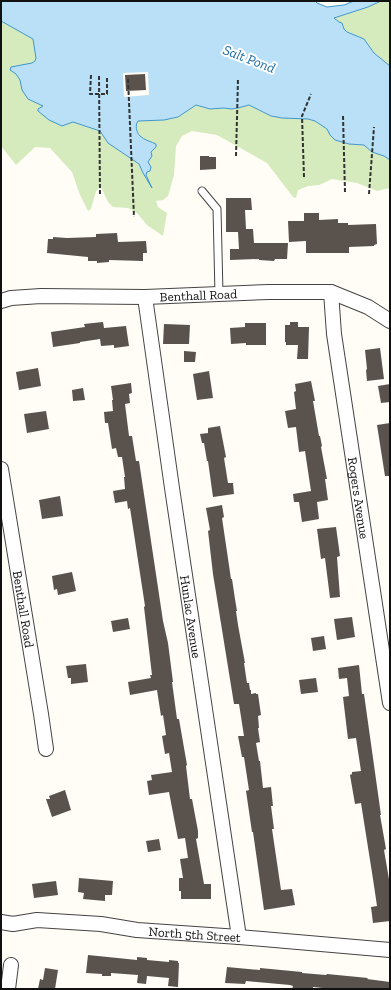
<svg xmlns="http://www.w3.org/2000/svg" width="391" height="990" viewBox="0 0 391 990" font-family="'Zilla Slab',serif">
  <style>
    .green { fill: #d5ebbd }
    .water { fill: #b9e0f7; stroke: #3f96cf }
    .pier { fill: #fffdf5 }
    .building { fill: #5a524d }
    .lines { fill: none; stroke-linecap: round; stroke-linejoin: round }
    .service-casing { stroke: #444; stroke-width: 9 }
    .minor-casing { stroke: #444; stroke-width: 16 }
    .path { stroke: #333; stroke-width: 2; stroke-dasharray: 4 2; stroke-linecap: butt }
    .service { stroke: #fff; stroke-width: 7 }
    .minor { stroke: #fff; stroke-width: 14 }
    .labels { text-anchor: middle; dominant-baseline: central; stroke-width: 4; stroke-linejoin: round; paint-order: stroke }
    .street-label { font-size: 13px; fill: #111; stroke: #fff }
    .water-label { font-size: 14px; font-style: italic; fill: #1768a6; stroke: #fff }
  </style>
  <rect width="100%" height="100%" fill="#fffdf5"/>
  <g class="green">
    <polygon points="381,1 390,1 390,66 374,53 364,39 347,32 344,29 342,23 339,22 334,18 368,7"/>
    <path d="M1,21L33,39L36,58L35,61L16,74L20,80L22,90L44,106L62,126L73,122L100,131L108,143L139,164L143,173L149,183L146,175L148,162L151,152L156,147C148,142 129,132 138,121L164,120L178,117L196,105L210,109L224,108L231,109L238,108L249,105L271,116L308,119L315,121L327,129L330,135L349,144L364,145L372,152L384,156L390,160V188L377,191L357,183L332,179L319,185L308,186L298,190L296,198L293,197L267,163L217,135L192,131L182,136L176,146L174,175L168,196L163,200L156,201L158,207L167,213L163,236L147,225L137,213L128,208L113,207L108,202L101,187L96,191L91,209L88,211L80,195L72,172L50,148L35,147L16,165L1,146Z"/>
  </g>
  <path class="water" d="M1,1H315L317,3L327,7L344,5L354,1H381L368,7L334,18L339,22L342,23L344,29L347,32L364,39L374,53L390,66V160L384,156L372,152L364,145L349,144L335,140L330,135L327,129L315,121L308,119L282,118L271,116L249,105L238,108L231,109L224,108L210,109L196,105L178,117L164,120L138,121C135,125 136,132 140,136C144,140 152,142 156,144V147L151,152L152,156L148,162L151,167L150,171L147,172L146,175L152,188L143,173L139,164L108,143L100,131L73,122L62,126L49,120L38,111V109L43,106L28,99L22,90L20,80L16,74L10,70L11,67L32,63L35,61L36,58L33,39L1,21Z"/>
  <polygon class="pier" points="148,72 149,95 124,97 123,73"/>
  <g class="building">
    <polygon points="145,74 146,90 126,91 125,75"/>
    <polygon points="200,156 209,156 209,157 216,157 216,169 200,170"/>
    <polygon points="226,198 251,198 252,210 245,210 246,229 253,229 254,243 288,243 287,259 275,259 274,261 259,260 259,259 230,260 230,249 239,249 238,232 226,232"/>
    <polygon points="304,213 319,213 319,220 338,219 338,223 348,223 348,225 376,224 377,244 374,245 374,246 349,247 349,253 306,253 306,241 289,242 288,221 304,221"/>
    <polygon points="117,233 118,242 146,241 147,253 143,253 143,261 109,260 109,262 97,263 97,261 88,261 88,257 47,253 48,239 53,239 53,237 67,238 96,237 96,234"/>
    <polygon points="103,322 104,328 126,326 129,346 114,348 114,345 101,346 100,339 80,342 80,343 53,347 51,332 85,327 84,324"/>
    <polygon points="290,322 298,322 298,327 309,327 308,359 297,359 298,345 286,345 286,342 285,342 285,325 290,325"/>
    <polygon points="245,323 266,323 266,345 246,345 246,343 231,344 230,328 245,327"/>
    <polygon points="164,324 190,325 189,344 163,344"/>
    <polygon points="380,348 384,379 367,381 366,370 367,369 365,350"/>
    <polygon points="184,351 196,352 195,362 184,362"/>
    <polygon points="38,368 41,386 19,390 16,372"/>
    <polygon points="209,371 213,398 197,400 193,374"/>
    <polygon points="311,381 315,401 313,401 319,436 320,436 322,446 321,447 327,479 325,479 328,500 317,502 319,519 302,522 299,502 294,502 293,494 311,491 305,451 299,452 296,427 288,428 285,411 296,409 294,392 296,391 295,384"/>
    <polygon points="131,383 132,393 129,394 130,403 125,404 129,436 132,436 136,461 139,461 163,621 168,643 173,682 172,682 177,719 179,719 187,765 186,766 190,799 192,799 198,831 198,838 196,839 204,884 211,884 211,899 181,899 181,891 179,891 179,878 183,878 180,859 188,858 185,838 178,839 169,792 149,795 147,781 152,780 151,775 172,772 169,753 165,754 162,736 166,735 163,715 161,716 157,690 130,695 128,682 151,678 150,675 152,675 144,607 145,606 130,508 128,509 127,501 115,503 113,491 125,489 124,477 125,477 122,457 118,457 116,448 112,449 108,423 105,423 104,412 113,411 112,400 113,400 111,386"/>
    <polygon points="390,384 390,402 381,403 378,386"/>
    <polygon points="83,388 85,400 73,401 72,390"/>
    <polygon points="46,411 49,429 27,433 24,414"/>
    <polygon points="390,423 390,476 385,476 377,425"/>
    <polygon points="220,426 226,457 224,458 228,483 233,483 234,494 213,497 208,461 207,461 204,443 202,443 200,434 208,433 208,428"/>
    <polygon points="60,496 63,516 42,519 39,500"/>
    <polygon points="222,505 224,517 222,518 231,579 232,579 235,599 237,611 236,611 238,625 245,663 244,663 247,683 249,683 250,690 251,690 251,694 256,693 256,694 258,694 261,715 258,716 259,728 258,728 260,742 256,743 259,761 260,761 263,788 271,787 273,806 271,806 274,829 272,829 281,890 292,889 295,905 264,910 253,832 252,832 246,791 249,790 244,757 242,757 238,736 244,736 239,704 234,704 213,574 208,531 210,530 206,508"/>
    <polygon points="336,527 340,556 337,557 340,597 330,598 325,558 321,559 317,529"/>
    <polygon points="72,572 76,591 58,595 57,589 54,590 52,576"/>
    <polygon points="352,617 355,637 337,640 334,619"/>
    <polygon points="128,618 130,629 113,632 111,621"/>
    <polygon points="324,636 326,649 313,651 311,638"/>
    <polygon points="86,664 88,682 71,684 71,678 68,678 66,666"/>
    <polygon points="359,665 362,694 364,694 381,815 380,815 386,849 384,850 390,885 390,921 373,923 371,907 377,906 373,879 361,803 355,804 350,775 352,774 352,772 361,771 356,738 348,739 343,697 349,696 347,678 339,679 338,668"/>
    <polygon points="316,678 318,692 301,694 299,680"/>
    <polygon points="65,790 71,810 52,817 46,799 50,799 49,796"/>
    <polygon points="159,839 161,850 148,852 146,841"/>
    <polygon points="79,878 113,881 112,895 105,895 105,901 83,899 84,893 78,892"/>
    <polygon points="56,881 58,895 34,898 32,884"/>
    <polygon points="88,955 137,960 137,957 147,958 147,960 169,962 169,960 178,961 178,963 179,963 178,987 168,986 169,978 147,976 146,984 137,983 138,975 111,973 111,976 102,976 102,974 86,973"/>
    <polygon points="227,967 260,970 260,968 302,972 302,973 326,975 327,974 368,978 367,979 390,982 390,989 332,989 313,987 313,989 292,989 293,986 290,985 246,981 245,984 225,983"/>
    <polygon points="45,968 58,970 55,989 38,989 40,979 43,980"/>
  </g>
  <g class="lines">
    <g class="service-casing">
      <polyline id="service" points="202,191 217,209 219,294"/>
    </g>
    <g class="minor-casing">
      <g id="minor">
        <path id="s1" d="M331,292L334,334L390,703"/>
        <path id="s2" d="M145,297L172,488L239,937"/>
        <path id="s3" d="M1,301L11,298L41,296L145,297L269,292H331L368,307L390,321"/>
        <path id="s4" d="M1,469L41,714L46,749"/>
        <path id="s5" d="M1,922L13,924L37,920L101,924L137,930L239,937L390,950"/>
        <polyline points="8,989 11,965"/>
      </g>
    </g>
    <g class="path">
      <polyline points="91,75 90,94 107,94 107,76"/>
      <polyline points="99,76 100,194"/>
      <polyline points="128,79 134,217"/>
      <polyline points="343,116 345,192"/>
      <polyline points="236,156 238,79"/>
      <polyline points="304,177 302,116 311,94"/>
      <polyline points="369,194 374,127"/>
    </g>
    <use href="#service" class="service"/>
    <use href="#minor" class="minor"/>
  </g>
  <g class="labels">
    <g class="street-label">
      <text stroke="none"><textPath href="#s3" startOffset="198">Benthall Road</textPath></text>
      <text stroke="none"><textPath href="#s1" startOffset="208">Rogers Avenue</textPath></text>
      <text stroke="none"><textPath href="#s4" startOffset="142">Benthall Road</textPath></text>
      <text stroke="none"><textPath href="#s2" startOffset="323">Hunlac Avenue</textPath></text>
      <text stroke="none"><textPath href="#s5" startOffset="195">North 5th Street</textPath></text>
    </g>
    <g class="water-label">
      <text transform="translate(249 59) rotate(21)">Salt Pond</text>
    </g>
  </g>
  <rect width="391" height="990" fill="none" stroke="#111111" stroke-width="4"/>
</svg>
